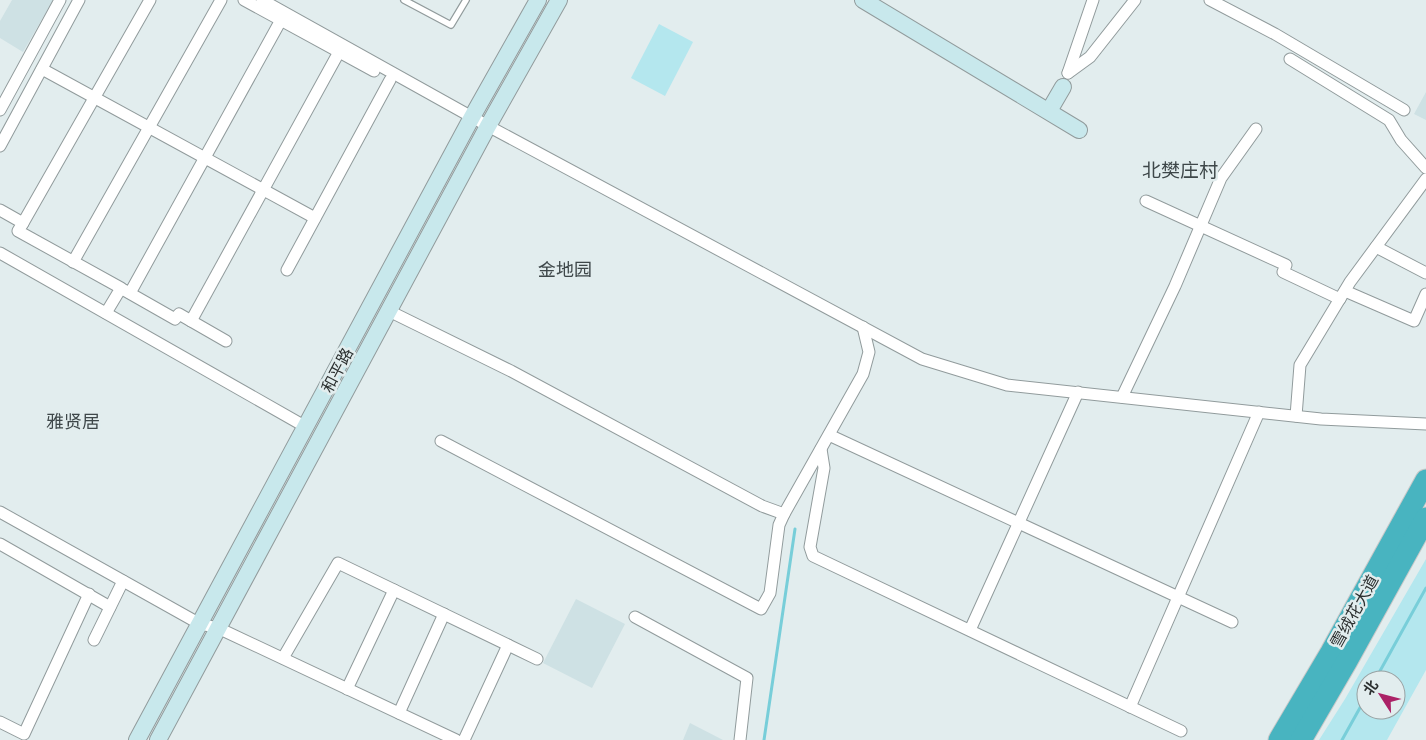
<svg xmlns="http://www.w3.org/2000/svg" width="1426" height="740" viewBox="0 0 1426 740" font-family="'Source Serif 4','Noto Sans SC',serif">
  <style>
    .built { fill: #cee1e4 }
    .green { fill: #b4e7ee; fill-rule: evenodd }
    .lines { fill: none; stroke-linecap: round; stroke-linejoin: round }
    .stream { stroke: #78ced9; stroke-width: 3 }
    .lane-casing { stroke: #919b9c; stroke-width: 8 }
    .street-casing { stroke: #919b9c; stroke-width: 13 }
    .secondary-casing { stroke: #919b9c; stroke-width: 18 }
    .highway-casing { stroke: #c8c9c9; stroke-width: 23 }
    .lane { stroke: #fff; stroke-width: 5.5 }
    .street { stroke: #fff; stroke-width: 11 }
    .secondary { stroke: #c8e8ec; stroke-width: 16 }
    .highway { stroke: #48b4c0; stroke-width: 21 }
    .labels { text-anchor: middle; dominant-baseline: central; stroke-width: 5; stroke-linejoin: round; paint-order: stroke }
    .street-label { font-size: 16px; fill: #2c3030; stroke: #e2edee }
    .neighbourhood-label { font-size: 18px; fill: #3e4749; stroke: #e2edee }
    .quarter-label { font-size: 19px; fill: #3e4749; stroke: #e2edee }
  </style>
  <rect width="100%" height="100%" fill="#e2edee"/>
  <g class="built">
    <polygon points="12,0 53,0 23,52 0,38 0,21"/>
    <polygon points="1426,92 1426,120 1414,114"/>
    <polygon points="576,599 625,624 592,688 543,663"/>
    <polygon points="690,723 723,740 683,740"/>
  </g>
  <g class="green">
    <polygon points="659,24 693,42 665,96 631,78"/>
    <path d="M1426,559V670L1387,740H1319L1345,699ZM1366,680H1396V710H1366Z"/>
  </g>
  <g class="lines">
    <g class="stream">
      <polyline points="1375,680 1426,588"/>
      <polyline points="764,740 795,529"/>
      <polyline points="1342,740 1366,697"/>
    </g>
    <g class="lane-casing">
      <polyline id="lane" points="404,0 451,25 466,0"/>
    </g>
    <g class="street-casing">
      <g id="street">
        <polyline points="244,0 374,71"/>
        <polyline points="262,0 488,126 922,359 1007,385 1321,419 1426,424"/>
        <polyline points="1210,0 1275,34 1404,110"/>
        <polyline points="1290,59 1389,120 1401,140 1426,168"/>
        <polyline points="42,69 315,218"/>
        <polyline points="1068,73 1090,57 1135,0"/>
        <polyline points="1068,73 1093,0"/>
        <polyline points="0,110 60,0"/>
        <polyline points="0,146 79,0"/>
        <polyline points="1146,201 1286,265 1283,272 1340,299"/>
        <polyline points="0,210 23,223 18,231 121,288 106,313"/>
        <polyline points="23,223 150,0"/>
        <polyline points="1376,247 1426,273"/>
        <polyline points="0,253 306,427"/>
        <polyline points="73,262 221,0"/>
        <polyline points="287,270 390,80"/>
        <polyline points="124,290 175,319 179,314 226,341"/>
        <polyline points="1345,291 1414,321 1426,294"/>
        <polyline points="130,293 281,20"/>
        <polyline points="389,311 511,371 762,506 784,514 779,525 770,593 761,609 441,441"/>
        <polyline points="191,321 339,52"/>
        <polyline points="1122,397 1175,286 1221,178 1256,129"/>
        <polyline points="1296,416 1300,365 1350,282 1426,179"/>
        <polyline points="829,435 1232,622"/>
        <polyline points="821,449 824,468 810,547 813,556 1181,731"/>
        <polyline points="0,512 200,624 218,628 456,740"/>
        <polyline points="784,514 863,374 869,352 863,327"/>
        <polyline points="0,544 110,607"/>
        <polyline points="635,617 747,678 740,740"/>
        <polyline points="970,630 1078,392"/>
        <polyline points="94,640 123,581"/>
        <polyline points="283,658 338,563 537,659"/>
        <polyline points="347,689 394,590"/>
        <polyline points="1130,707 1259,412"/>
        <polyline points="399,713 444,614"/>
        <polyline points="0,722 24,734 89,594"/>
        <polyline points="464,740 508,645"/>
      </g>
    </g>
    <g class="secondary-casing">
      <g id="secondary">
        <polyline points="863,0 1079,130"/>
        <polyline points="1049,111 1063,87"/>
        <polyline points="137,740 472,117 538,0"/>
        <polyline points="158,740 488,126 559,0"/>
      </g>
    </g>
    <g class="highway-casing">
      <g id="highway">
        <polyline points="1279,740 1331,652 1426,480"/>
        <polyline points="1301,740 1347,661 1426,518"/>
      </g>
    </g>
    <use href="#lane" class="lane"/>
    <use href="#street" class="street"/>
    <use href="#secondary" class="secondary"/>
    <use href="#highway" class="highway"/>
  </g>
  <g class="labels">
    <g class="street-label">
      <text transform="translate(337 370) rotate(-62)">和平路</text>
      <text transform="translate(1354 611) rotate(-61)">雪绒花大道</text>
    </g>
    <g class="neighbourhood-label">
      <text x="565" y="269">金地园</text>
      <text x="73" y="421">雅贤居</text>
    </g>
    <g class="quarter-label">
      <text x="1180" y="170">北樊庄村</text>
    </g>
  </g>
  <g transform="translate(1381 695) rotate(306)"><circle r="24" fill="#e2edee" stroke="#99a1a2"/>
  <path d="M0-4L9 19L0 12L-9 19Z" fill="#ab2267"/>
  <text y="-8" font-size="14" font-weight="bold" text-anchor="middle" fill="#2c3030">北</text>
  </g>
</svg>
